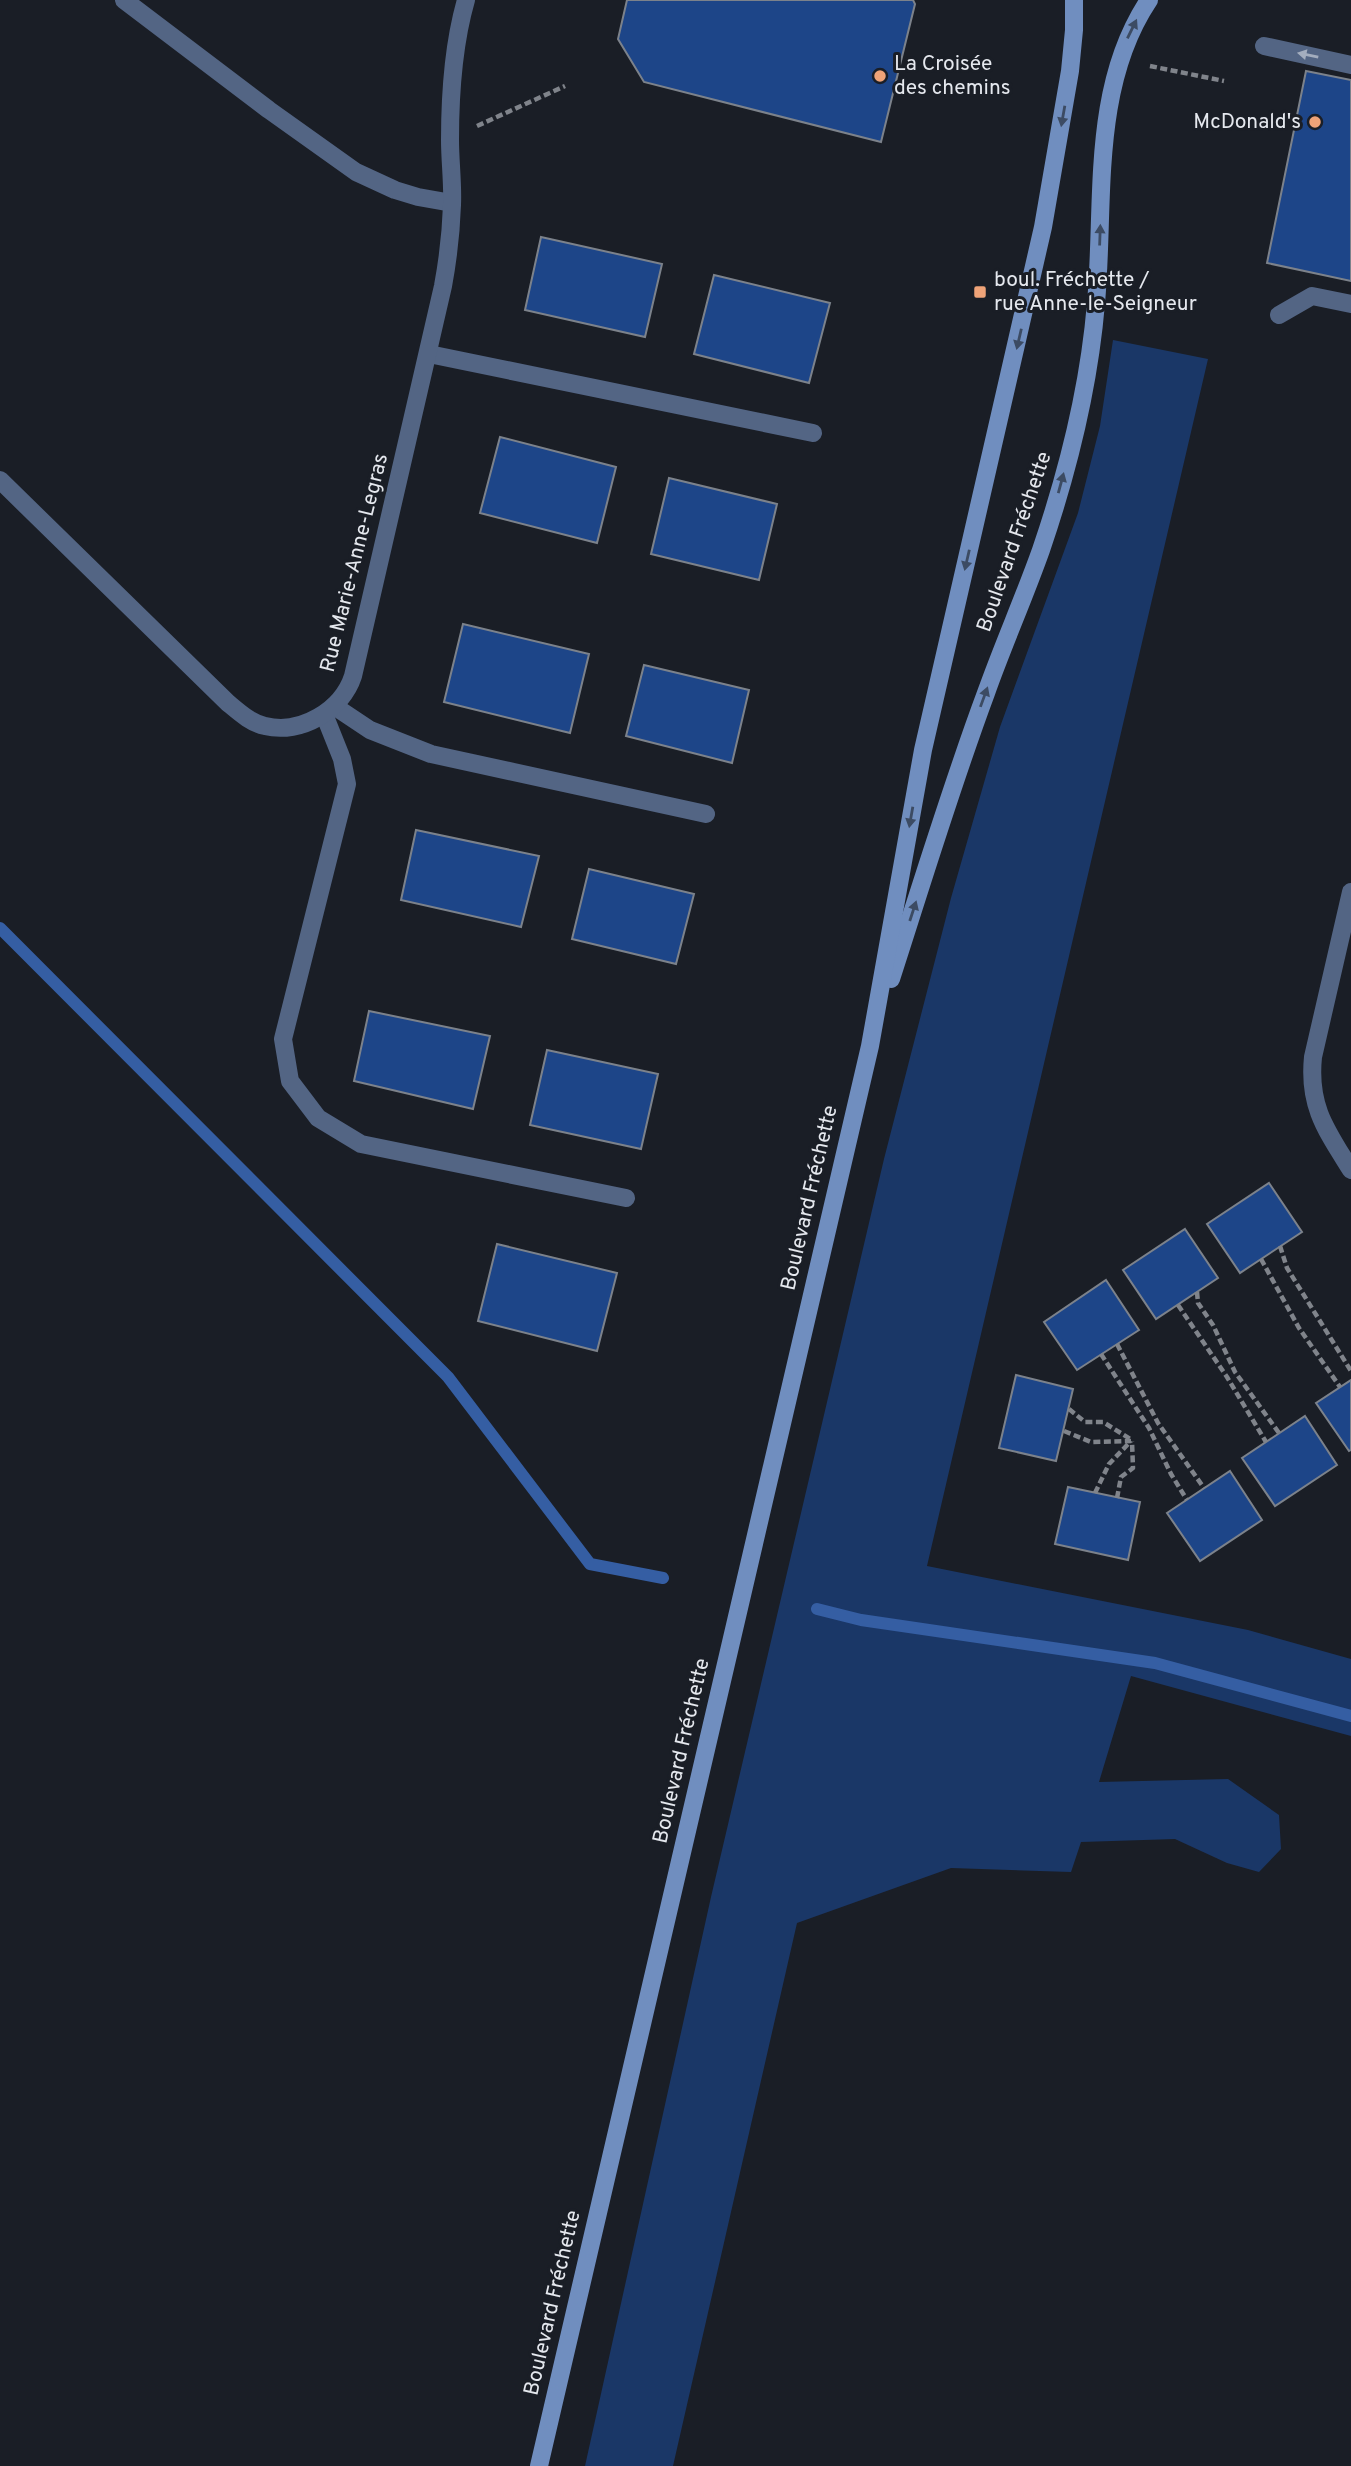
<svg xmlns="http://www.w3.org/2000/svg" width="1351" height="2466" viewBox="0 0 1351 2466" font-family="Overpass,sans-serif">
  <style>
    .green { fill: #1a3767 }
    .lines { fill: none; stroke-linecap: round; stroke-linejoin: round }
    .stream { stroke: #355ea3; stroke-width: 12 }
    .building { fill: #1d4588; stroke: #7c828b; stroke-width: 2 }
    .path { stroke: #80848b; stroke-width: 4.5; stroke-dasharray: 7 3.5; stroke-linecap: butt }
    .service { stroke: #536584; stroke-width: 18 }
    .minor { stroke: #536584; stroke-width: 18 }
    .secondary { stroke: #708ebf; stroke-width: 18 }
    .oneway { fill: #3c4b63 }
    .oneway2 { fill: #a3adbe }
    .poi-dot { fill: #efa378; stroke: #1a1e26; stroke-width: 2.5 }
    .labels { text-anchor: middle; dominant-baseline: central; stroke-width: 6; stroke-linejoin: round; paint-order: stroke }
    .poi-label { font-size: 21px; fill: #e5e8ee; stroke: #1a1e26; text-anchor: start }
    .street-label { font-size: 21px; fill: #e5e8ee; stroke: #1a1e26 }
  </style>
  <rect width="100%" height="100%" fill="#1a1e26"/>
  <polygon class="green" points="1113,340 1208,359 927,1566 1248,1630 1351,1659 1351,1736 1131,1676 1099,1782 1228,1779 1279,1815 1281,1849 1259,1872 1227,1863 1175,1839 1081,1842 1071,1872 951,1868 797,1923 673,2466 585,2466 711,1897 884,1159 951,898 1000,727 1078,513 1100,426"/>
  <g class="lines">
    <g class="stream">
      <polyline points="0,928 448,1377 590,1564 663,1578"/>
      <polyline points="817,1609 861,1620 1155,1663 1351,1716"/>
    </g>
  </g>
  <g class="building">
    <polygon points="627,0 913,0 915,4 881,142 644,82 618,39"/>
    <polygon points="1306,71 1351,80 1351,281 1267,263"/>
    <polygon points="541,237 662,264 645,337 525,310"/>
    <polygon points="714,275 830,303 809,383 694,354"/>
    <polygon points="500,437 616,467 597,543 480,513"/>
    <polygon points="669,478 777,504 759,580 651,554"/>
    <polygon points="463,624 589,654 570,733 444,702"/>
    <polygon points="644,665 749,690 732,763 626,736"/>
    <polygon points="416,830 539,856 521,927 401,900"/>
    <polygon points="589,869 694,894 676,964 572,939"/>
    <polygon points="369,1011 490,1036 473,1109 354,1081"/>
    <polygon points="547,1050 658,1074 641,1149 530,1125"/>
    <polygon points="1269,1183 1302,1232 1240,1273 1207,1224"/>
    <polygon points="1185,1229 1218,1278 1156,1319 1123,1270"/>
    <polygon points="497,1244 617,1273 597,1351 478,1321"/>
    <polygon points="1106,1280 1139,1330 1077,1370 1044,1322"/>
    <polygon points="1016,1375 1073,1389 1056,1461 999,1448"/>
    <polygon points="1351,1380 1351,1450 1349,1451 1316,1403"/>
    <polygon points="1305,1416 1337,1465 1275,1506 1242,1458"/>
    <polygon points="1230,1471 1262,1520 1200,1561 1167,1513"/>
    <polygon points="1068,1487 1140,1502 1128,1560 1055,1544"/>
  </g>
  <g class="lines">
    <g class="path">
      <polyline points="1150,66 1224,81"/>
      <polyline points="477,126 565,86"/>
      <polyline points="1280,1246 1287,1268 1351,1371"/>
      <polyline points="1261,1259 1299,1328 1340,1387"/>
      <polyline points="1197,1292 1198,1303 1213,1325 1235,1372 1279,1433"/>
      <polyline points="1178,1305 1227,1377 1266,1442"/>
      <polyline points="1117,1344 1158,1423 1204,1488"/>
      <polyline points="1101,1354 1149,1428 1171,1474 1187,1500"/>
      <polyline points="1069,1409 1085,1422 1103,1422 1132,1440"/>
      <polyline points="1064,1431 1091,1442 1131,1441"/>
      <polyline points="1095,1493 1109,1464 1131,1441"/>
      <polyline points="1117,1498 1121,1477 1133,1468 1132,1441"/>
    </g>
    <g class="service">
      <polyline points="1264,46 1351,65"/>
      <polyline points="1279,315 1312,296 1351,304"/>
      <polyline points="429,354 813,433"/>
      <polyline points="334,706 370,730 431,754 706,814"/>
      <polyline points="324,714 342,759 347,784 283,1039 290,1081 318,1118 361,1144 626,1198"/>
    </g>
    <g class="minor">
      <polyline points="124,0 269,110 356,172 395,190 418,197 452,203"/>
      <path d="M0,480L228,703C240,713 251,723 265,726C301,735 342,710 353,676L443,286C448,259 451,233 452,205C453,183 450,162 450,140C450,93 453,45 466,0"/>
      <path d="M1351,892L1313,1057C1308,1106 1326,1130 1351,1170"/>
    </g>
    <g class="secondary">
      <path d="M891,979C922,883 951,787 986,693C1003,645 1024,598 1041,550C1068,471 1089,387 1096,303C1105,203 1090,88 1149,0"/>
      <polyline points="539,2466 870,1046 923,750 1043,227 1070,71 1074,30 1074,0"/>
    </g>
  </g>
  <defs><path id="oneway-solid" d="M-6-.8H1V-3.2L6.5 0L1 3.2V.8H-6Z" transform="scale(1.75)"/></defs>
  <g class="oneway">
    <use href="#oneway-solid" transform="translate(1132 29) rotate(-64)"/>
    <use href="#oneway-solid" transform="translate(1063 116) rotate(100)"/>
    <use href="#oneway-solid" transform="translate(1100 235) rotate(-88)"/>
    <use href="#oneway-solid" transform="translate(1019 339) rotate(103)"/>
    <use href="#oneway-solid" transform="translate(1061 483) rotate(-75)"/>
    <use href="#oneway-solid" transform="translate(967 560) rotate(103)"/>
    <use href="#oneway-solid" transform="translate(984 697) rotate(-70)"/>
    <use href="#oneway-solid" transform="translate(911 817) rotate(100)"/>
    <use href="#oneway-solid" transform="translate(913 911) rotate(-72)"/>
  </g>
  <use class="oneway2" href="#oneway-solid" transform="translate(1308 55) rotate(-168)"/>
  <g class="poi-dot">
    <circle cx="880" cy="76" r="7"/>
    <circle cx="1315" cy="122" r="7"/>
    <rect x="973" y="285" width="14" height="14" rx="3.5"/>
  </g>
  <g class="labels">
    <g class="poi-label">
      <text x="894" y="64">La Croisée<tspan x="894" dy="24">des chemins</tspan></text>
      <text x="1301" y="122" text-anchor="end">McDonald's</text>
      <text x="994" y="280">boul. Fréchette /<tspan x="994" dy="24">rue Anne-le-Seigneur</tspan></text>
    </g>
    <g class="street-label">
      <text transform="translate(1015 542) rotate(-71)">Boulevard Fréchette</text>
      <text transform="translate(355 563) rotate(-76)">Rue Marie-Anne-Legras</text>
      <text transform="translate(810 1198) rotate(-77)">Boulevard Fréchette</text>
      <text transform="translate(682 1751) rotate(-77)">Boulevard Fréchette</text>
      <text transform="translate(553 2303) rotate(-77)">Boulevard Fréchette</text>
    </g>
  </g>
</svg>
